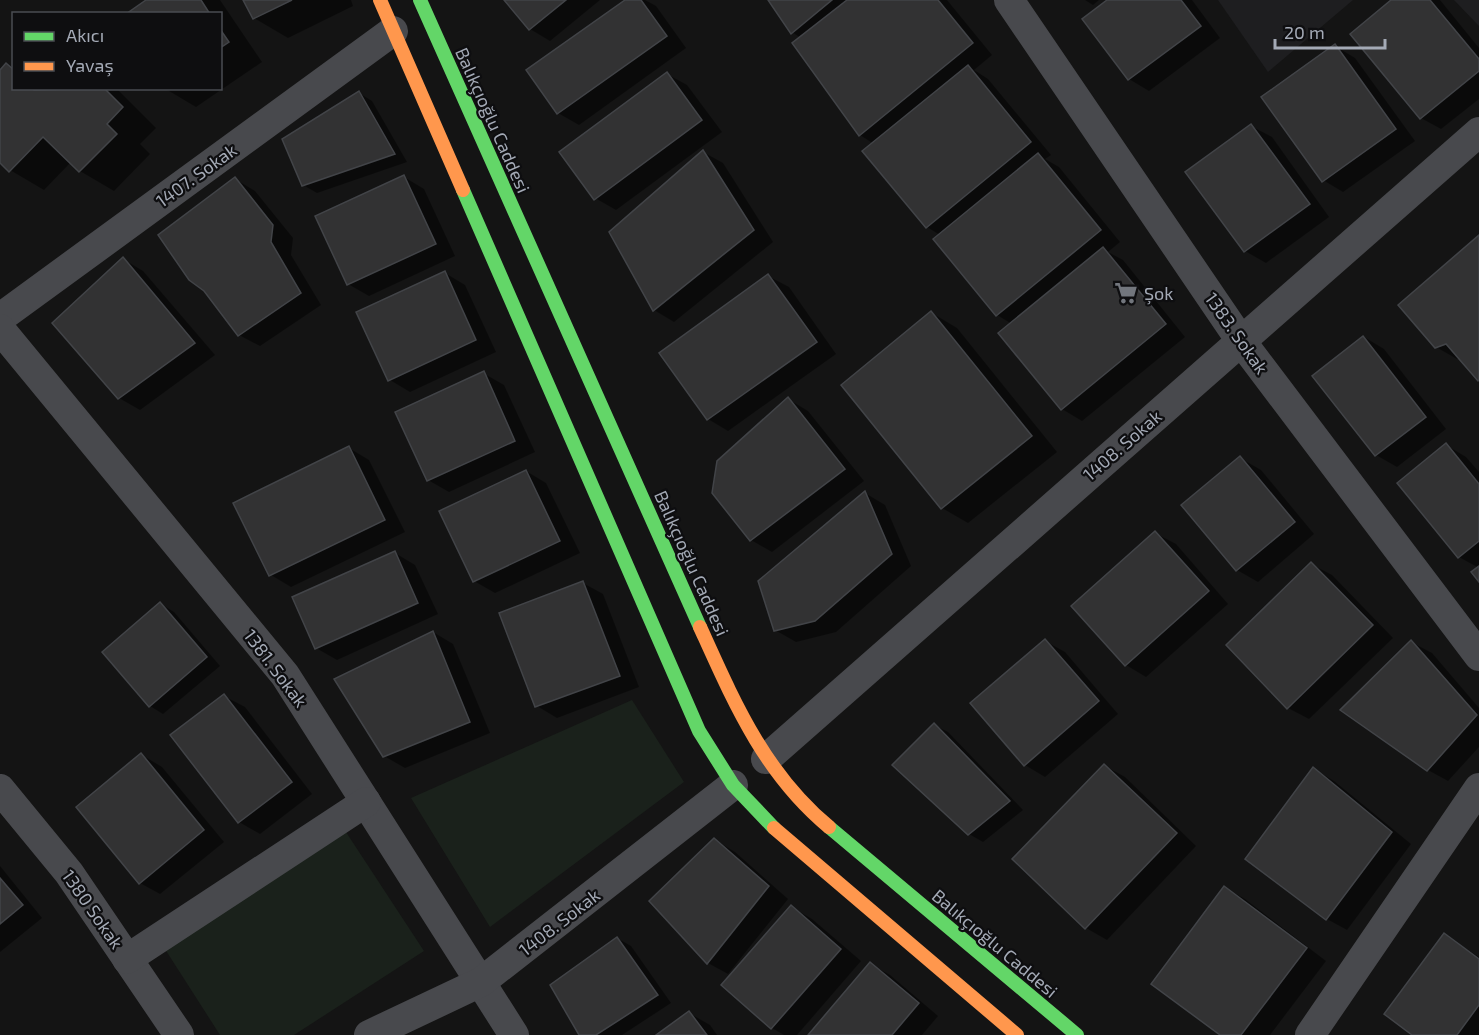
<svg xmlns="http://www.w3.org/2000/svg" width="1479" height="1035" viewBox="0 0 1479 1035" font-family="'Exo 2',sans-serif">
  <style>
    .built { fill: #1e1e20 }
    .green { fill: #1a211b }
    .shadow { fill: #0007 }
    .building { fill: #323233; stroke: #424448; stroke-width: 1.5 }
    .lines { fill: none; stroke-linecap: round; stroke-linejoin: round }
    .street { stroke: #48494d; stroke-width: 30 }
    .fast { stroke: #63d668; stroke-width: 14 }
    .slow { stroke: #ff974d; stroke-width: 14 }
    .labels { text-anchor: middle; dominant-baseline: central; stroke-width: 4.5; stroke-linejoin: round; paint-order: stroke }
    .street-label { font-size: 18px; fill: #a4aab6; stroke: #0e0e10 }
    .poi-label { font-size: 18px; fill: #a4aab6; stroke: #0e0e10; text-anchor: start }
  </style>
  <rect width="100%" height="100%" fill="#141414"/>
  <g class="built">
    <polygon points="1218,0 1353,0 1268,72"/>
    <polygon points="1454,0 1479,0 1479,26"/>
  </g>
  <g class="green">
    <polygon points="632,700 684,782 490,927 411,798"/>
    <polygon points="344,829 424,951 294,1035 220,1035 163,946"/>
  </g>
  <g class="shadow">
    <polygon points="149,0 220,0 262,62 196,107 164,88 220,88 220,14 128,14"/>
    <polygon points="245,0 351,0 353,6 288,38 254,18"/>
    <polygon points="506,0 600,0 550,41 530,29"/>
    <polygon points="627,0 645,0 656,6 686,48 579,125 558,113"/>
    <polygon points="769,0 947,0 992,55 974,70 988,79 1051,155 1045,159 1059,167 1120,242 1108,252 1123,260 1185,337 1082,421 1062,409 1012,324 997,315 940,235 927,227 874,144 860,135 801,38 792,32"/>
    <polygon points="1085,0 1099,0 1093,5"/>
    <polygon points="1110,0 1192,0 1220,38 1149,91 1129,79"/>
    <polygon points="1394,0 1440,0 1479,48 1479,99 1441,129 1421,118"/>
    <polygon points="1335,46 1355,58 1415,141 1343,192 1323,180"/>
    <polygon points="7,65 14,69 14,88 44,88 47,91 58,91 60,88 116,88 156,128 140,144 150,154 114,191 80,171 71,162 44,190 10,170 0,161 0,72"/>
    <polygon points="667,74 687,85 722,132 616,210 595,198"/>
    <polygon points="359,93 372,101 407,162 317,193 303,185"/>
    <polygon points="1251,126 1272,137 1329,217 1266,263 1245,251 1188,172"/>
    <polygon points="703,152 723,163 773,242 674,322 654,310 611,232"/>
    <polygon points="404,177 424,189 455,256 369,296 348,284"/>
    <polygon points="235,179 255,191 293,238 291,255 321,305 260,346 239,335"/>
    <polygon points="1479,237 1479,380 1459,358 1457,359 1436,347"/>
    <polygon points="123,259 143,271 215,355 140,410 119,398 54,323"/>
    <polygon points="445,273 465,285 496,352 410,392 390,380"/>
    <polygon points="768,276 789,287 836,354 728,431 708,419"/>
    <polygon points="932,313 957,328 1057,452 968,523 942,508 843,385"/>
    <polygon points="1364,337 1384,349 1446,429 1397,467 1376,455 1314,376"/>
    <polygon points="483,373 504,385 535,452 449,492 428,480"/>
    <polygon points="788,399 808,411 864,481 772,552 751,540"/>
    <polygon points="1446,445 1466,457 1479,472 1479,580 1479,568 1459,557"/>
    <polygon points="349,448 369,460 405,532 291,587 271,575 235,503"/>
    <polygon points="1240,458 1261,470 1314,534 1258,582 1237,570"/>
    <polygon points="526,471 546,483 580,553 495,593 474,581"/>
    <polygon points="865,493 885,505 911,566 836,632 796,642 775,630"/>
    <polygon points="1155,533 1176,544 1228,604 1146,677 1126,665"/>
    <polygon points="395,553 415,565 438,614 337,660 316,648"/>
    <polygon points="1311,564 1332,575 1393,638 1309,719 1288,708 1228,645"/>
    <polygon points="583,583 603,594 639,687 557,718 537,706"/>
    <polygon points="161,604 174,612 220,666 163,714 150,706"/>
    <polygon points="433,632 453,644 490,733 405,768 384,756"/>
    <polygon points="1045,641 1065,652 1118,714 1045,777 1025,765"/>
    <polygon points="1411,642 1432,653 1479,708 1479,747 1448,781 1428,770"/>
    <polygon points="224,696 245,707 312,794 260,834 239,822 172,736"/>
    <polygon points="934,725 948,732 1023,810 983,842 969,834"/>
    <polygon points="142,755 162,767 224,842 160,894 140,883"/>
    <polygon points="1105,766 1125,777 1196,846 1107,940 1086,928 1014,859"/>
    <polygon points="1314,769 1334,781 1411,844 1347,930 1327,919 1247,859"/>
    <polygon points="715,840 735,852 788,899 728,974 708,963"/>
    <polygon points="0,866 42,918 0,952"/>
    <polygon points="1225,888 1245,899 1326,961 1270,1035 1222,1035"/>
    <polygon points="791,907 812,919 861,961 797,1035 784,1035 772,1028 724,985"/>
    <polygon points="1444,935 1479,957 1479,1035 1414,1035"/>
    <polygon points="617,938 631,946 671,1003 622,1035 580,1035"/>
    <polygon points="870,964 890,975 938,1016 922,1035 810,1035"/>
    <polygon points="689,1013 710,1025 717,1035 659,1035"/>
  </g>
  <g class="building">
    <polygon points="146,0 201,0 210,14 126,14"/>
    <polygon points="243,0 292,0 253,19"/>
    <polygon points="504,0 566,0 529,30"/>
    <polygon points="625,0 641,0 667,36 557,114 526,70"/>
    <polygon points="768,0 832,0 791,34"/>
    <polygon points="847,0 938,0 973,43 859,136 792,43"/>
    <polygon points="1107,0 1181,0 1201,26 1128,80 1082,19"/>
    <polygon points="1391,0 1430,0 1479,59 1479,71 1420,119 1350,34"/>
    <polygon points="220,29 229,42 220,48"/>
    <polygon points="1335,44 1396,129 1322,182 1261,97"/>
    <polygon points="6,63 14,70 14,88 32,88 34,90 104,88 123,107 107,124 117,134 79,172 43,137 9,172 0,163 0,70"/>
    <polygon points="968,65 1031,142 926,228 862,151"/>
    <polygon points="667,72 702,120 594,200 559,152"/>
    <polygon points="359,91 395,154 302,186 282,139"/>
    <polygon points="1251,124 1310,204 1244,252 1185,172"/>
    <polygon points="703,150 754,230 653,311 609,232"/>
    <polygon points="1038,153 1101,230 996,316 933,239"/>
    <polygon points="404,175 436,244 347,285 315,216"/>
    <polygon points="235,177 273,225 271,242 301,293 238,336 204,291 189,280 158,235"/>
    <polygon points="1479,235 1479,380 1478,381 1446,344 1435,348 1398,305"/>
    <polygon points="1103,247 1166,324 1061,410 998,333"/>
    <polygon points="123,257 195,343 118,399 52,323"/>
    <polygon points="445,271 476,340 388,381 356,312"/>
    <polygon points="768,274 817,342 707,420 659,353"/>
    <polygon points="931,311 1032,436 941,509 841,385"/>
    <polygon points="1363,336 1426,417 1375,456 1312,376"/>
    <polygon points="484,371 515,441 427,481 395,412"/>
    <polygon points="788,397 845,469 750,541 712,493 717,461"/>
    <polygon points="1446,443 1479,484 1479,541 1458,558 1397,483"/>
    <polygon points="349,446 385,520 269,576 233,503"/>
    <polygon points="1240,456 1295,522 1236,571 1181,505"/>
    <polygon points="526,470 560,541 473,582 439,511"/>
    <polygon points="865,491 892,554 815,621 774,631 758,581"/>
    <polygon points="1155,531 1209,591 1125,666 1071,606"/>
    <polygon points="395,551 418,603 315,649 292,597"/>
    <polygon points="1311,562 1373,625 1287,709 1226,645"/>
    <polygon points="1479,566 1479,582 1471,572"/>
    <polygon points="583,581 620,676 535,707 499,613"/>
    <polygon points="160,602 207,657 149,707 102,652"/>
    <polygon points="433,631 470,722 383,757 334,679"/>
    <polygon points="1045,639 1099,701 1024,766 970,703"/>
    <polygon points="1411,640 1477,715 1427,771 1340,710"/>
    <polygon points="224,694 292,782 238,823 170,735"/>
    <polygon points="934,723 1010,801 968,835 892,765"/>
    <polygon points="141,753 204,830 139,884 76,807"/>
    <polygon points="1104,764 1177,833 1085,929 1012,859"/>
    <polygon points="1313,767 1392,832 1326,920 1245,859"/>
    <polygon points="714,838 769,886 707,964 649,901"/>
    <polygon points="0,878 23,905 0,924"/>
    <polygon points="1224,886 1307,948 1241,1035 1220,1035 1151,984"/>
    <polygon points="791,905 841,949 771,1029 721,985"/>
    <polygon points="1444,933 1479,959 1479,1005 1457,1035 1412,1035 1384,1014"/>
    <polygon points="617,937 658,995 596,1035 579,1035 550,985"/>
    <polygon points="870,962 919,1003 892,1035 808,1035"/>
    <polygon points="689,1011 707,1035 656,1035"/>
  </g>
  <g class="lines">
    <g class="street">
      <polyline points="1009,0 1241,341 1479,656"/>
      <polyline points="0,318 393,31"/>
      <polyline points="0,329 285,675 514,1035"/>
      <polyline points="766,759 1479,132"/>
      <polyline points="0,789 69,873 179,1035"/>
      <polyline points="127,959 366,802"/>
      <polyline points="369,1035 481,982 733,785"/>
      <polyline points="1310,1035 1479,788"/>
    </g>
    <g class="fast">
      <polyline points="420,0 700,627"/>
      <polyline points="463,190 699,731 733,785 774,828"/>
      <polyline points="829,827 1077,1035"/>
    </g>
    <g class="slow">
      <polyline points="380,0 463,190"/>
      <path d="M700,627C734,702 764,773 829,827"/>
      <polyline points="774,828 1017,1035"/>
    </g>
  </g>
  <defs>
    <g id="supermarket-bare" transform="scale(1.8)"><path d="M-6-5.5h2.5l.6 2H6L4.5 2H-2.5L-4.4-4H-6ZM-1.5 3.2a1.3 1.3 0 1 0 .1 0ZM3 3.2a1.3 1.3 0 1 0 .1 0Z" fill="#72767d" stroke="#0e0e10" stroke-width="2.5" paint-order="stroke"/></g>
  </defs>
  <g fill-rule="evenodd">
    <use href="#supermarket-bare" x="1126" y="293"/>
  </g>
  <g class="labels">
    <g class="street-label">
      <text transform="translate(493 120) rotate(66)">Balıkçıoğlu Caddesi</text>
      <text transform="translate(196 175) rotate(-36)">1407. Sokak</text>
      <text transform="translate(1237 333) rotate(55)">1383. Sokak</text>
      <text transform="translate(1122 445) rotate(-41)">1408. Sokak</text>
      <text transform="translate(692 563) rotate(66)">Balıkçıoğlu Caddesi</text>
      <text transform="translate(276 668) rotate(53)">1381. Sokak</text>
      <text transform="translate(93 909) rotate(55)">1380 Sokak</text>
      <text transform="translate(559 922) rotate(-38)">1408. Sokak</text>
      <text transform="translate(995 943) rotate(40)">Balıkçıoğlu Caddesi</text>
    </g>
    <g class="poi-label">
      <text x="1144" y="293">Şok</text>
    </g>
  </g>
  <rect x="12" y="12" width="210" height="78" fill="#0e0e10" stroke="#4a4c52" stroke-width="1.5"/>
  <rect x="24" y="32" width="30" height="9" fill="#63d668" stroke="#4a4c52" stroke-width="1.5"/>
  <text x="66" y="42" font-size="18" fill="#a4aab6">Akıcı</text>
  <rect x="24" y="62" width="30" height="9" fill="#ff974d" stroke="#4a4c52" stroke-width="1.5"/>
  <text x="66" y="72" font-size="18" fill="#a4aab6">Yavaş</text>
  <path d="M1275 39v9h110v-9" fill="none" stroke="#a4aab6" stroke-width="3"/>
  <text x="1284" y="39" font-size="18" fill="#a4aab6" stroke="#0e0e10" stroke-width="4.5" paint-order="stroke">20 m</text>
</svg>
